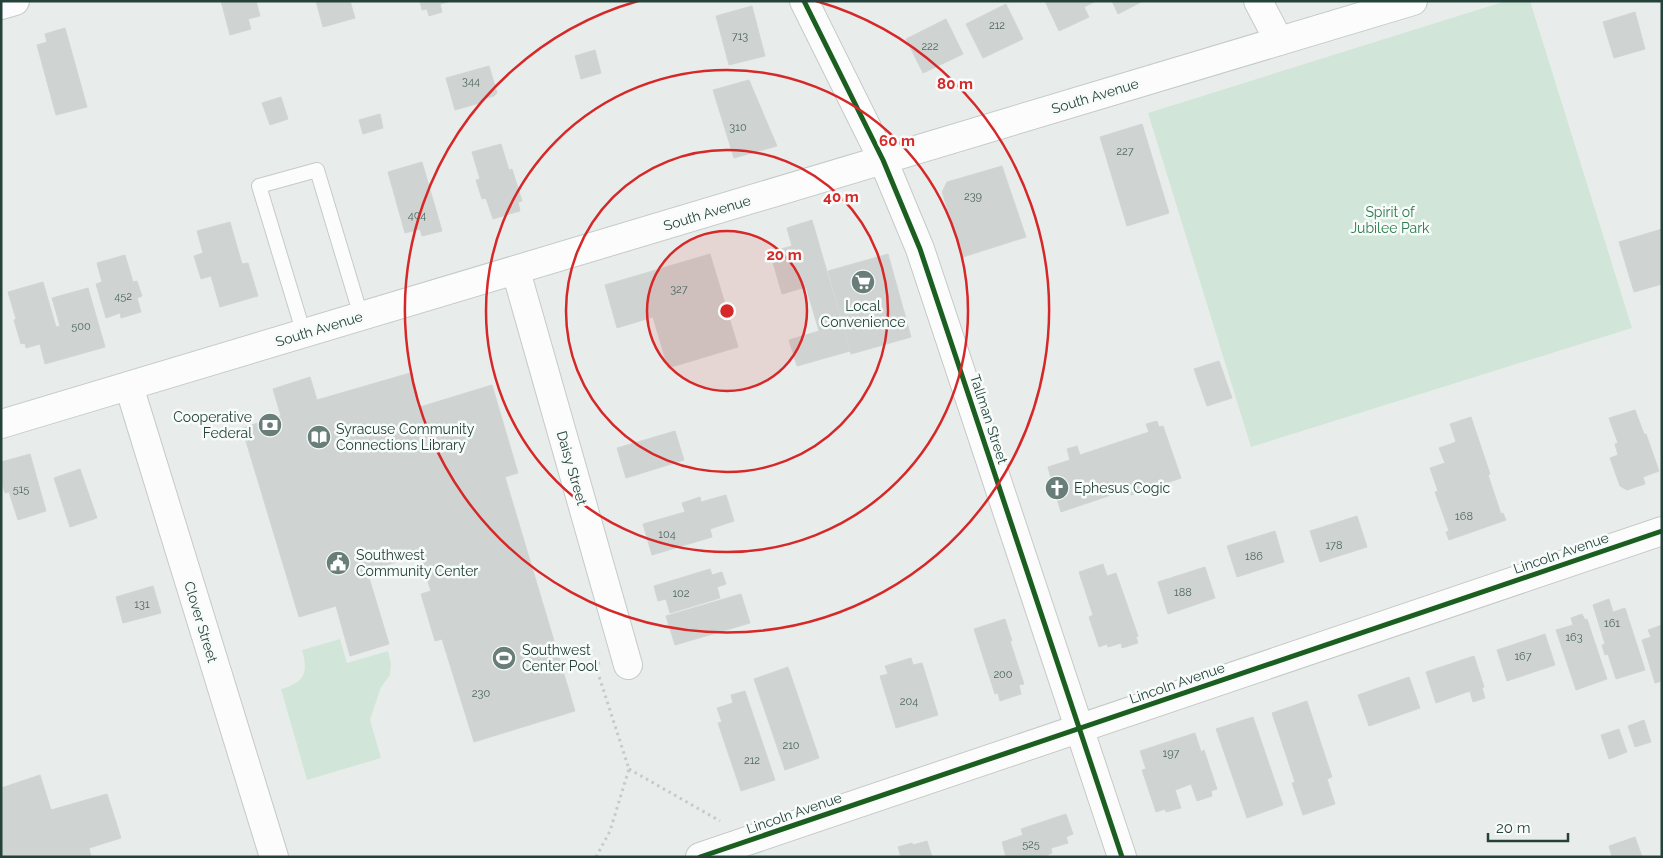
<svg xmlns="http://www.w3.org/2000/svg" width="1663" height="858" viewBox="0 0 1663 858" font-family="Raleway,sans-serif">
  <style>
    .green { fill: #d1e6d8 }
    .building { fill: #cfd4d2; stroke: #d1d6d4 }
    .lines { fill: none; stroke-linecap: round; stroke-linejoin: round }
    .lane-casing { stroke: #c5cac8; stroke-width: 16 }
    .street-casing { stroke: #c5cac8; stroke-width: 30 }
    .secondary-casing { stroke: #c3cbc8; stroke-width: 30 }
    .path { stroke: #c3ccca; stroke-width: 3; stroke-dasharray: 2.5 4; stroke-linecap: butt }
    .lane { stroke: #fcfcfc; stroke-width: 14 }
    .street { stroke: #fcfcfc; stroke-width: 28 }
    .secondary { stroke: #fcfcfc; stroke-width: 28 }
    .cycleway-casing { stroke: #f7fbf9; stroke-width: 8 }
    .cycleway { stroke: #1b5e20; stroke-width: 5 }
    .ring { fill: none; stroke: #d62828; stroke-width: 2.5 }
    .labels { text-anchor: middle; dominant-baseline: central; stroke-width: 5; stroke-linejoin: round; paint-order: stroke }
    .number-label { font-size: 11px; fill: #506761 }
    .street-label { font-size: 14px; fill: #24423a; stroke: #f7fbf9 }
    .park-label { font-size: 14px; fill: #2d7a4b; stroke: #f7fbf9 }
    .poi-label { font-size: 14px; fill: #24423a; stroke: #f7fbf9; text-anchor: start }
    .centre { fill: #d62828; stroke: #f7fbf9; stroke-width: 2.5 }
    .ring-label { font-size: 15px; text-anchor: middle; font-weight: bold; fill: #d62828; stroke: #f7fbf9; stroke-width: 5; stroke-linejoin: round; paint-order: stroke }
  </style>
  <rect width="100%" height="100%" fill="#e8edeb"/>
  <g class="green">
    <polygon points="1506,1 1530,1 1632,328 1251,447 1148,113"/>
    <path d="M340,639L347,663L388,651L391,664L390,675L381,687L370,720L381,758L307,780L281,689C304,682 309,674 302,650Z"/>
  </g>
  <g class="building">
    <polygon points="221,1 256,1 260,16 248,19 251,29 230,35"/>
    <polygon points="316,1 350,1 355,18 323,27"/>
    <polygon points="420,1 448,1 448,2 440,4 442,12 429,16 427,9 422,10"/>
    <polygon points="1045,1 1096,1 1084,7 1089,17 1059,31"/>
    <polygon points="1112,1 1143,1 1118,14"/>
    <polygon points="1006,4 1023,39 983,58 966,24"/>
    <polygon points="752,6 765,56 729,65 716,16"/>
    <polygon points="1635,12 1645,49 1614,58 1603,22"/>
    <polygon points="946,19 963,54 923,73 906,39"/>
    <polygon points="65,28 87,107 56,115 37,45 47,42 45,34"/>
    <polygon points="595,50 601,73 581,79 575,56"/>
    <polygon points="489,66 497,93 494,96 483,99 483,102 455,110 446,78"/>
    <polygon points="749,80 777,146 734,158 713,90"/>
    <polygon points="281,97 288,119 270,125 262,103"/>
    <polygon points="380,114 383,128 363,134 359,120"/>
    <polygon points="1142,124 1169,213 1127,226 1100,137"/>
    <polygon points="501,144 509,170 512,169 522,201 518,202 520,211 493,219 486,198 482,199 476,180 480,179 472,152"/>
    <polygon points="422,162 442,231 422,236 420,229 405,233 388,172"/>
    <polygon points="1002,166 1026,237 963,257 942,192 947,182"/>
    <polygon points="812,220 850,351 797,366 789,340 819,331 806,287 782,294 770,252 792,246 787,228"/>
    <polygon points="230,222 242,264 248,263 258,296 220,307 211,276 201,279 194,256 203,253 197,231"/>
    <polygon points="1662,229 1662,284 1634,292 1619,242"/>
    <polygon points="710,254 738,347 668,368 653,317 617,328 605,285"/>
    <polygon points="888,254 911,337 851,354 828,271"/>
    <polygon points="125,255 133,282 137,281 142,296 137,298 141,312 121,318 120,313 106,318 96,284 102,282 97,263"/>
    <polygon points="43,282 56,327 60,326 52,298 88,288 105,347 45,364 40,344 26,348 25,343 21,344 14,320 16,319 8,292"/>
    <polygon points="1219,361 1232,398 1207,406 1194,369"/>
    <polygon points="410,373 420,407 492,385 518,473 505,477 575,711 474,742 442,639 435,641 421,594 431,591 419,555 367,571 389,644 350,656 336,606 299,617 242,428 281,416 273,389 310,377 317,400"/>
    <polygon points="1635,410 1644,434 1646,434 1659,471 1643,477 1645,484 1627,490 1620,486 1610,458 1618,455 1615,444 1618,443 1609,418"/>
    <polygon points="1471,417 1490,474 1488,475 1501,514 1503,513 1506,520 1449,540 1446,532 1449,531 1435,492 1438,491 1430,468 1445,463 1439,448 1456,442 1450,424"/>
    <polygon points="1157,421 1159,427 1163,426 1181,478 1131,495 1129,489 1061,512 1056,496 1051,498 1046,484 1052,482 1048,467 1070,460 1067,449 1077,446 1080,455 1149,432 1146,424"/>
    <polygon points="675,431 684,460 626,478 617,448"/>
    <polygon points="30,454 46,511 18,520 9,492 5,493 1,481 1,462"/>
    <polygon points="80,469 97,518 70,527 54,478"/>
    <polygon points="726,495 734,521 710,529 712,537 652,555 643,524 685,512 682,503 700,497 701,502"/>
    <polygon points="1357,516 1367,547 1320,562 1310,531"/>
    <polygon points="1275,531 1284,562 1237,577 1227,546"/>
    <polygon points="1103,564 1107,576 1116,573 1138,636 1136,637 1138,643 1122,648 1121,643 1108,647 1107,644 1099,647 1089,617 1093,615 1079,572"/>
    <polygon points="1205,567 1215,598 1168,614 1158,582"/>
    <polygon points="710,569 712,575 722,572 726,584 717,587 720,598 670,613 666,599 658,601 654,586"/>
    <polygon points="153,586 161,613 123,623 116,597"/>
    <polygon points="741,594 750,623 675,645 666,616"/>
    <polygon points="1609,599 1613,612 1625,608 1645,670 1616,679 1608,654 1605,655 1602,645 1605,644 1593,605"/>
    <polygon points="1582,614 1585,620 1587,619 1607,679 1576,690 1556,630 1573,625 1571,618"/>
    <polygon points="1005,619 1012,641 1010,641 1024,684 1019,685 1021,694 1000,701 998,693 995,694 974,629"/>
    <polygon points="1662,625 1662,681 1655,683 1642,640 1651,637 1648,630"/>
    <polygon points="1545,634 1555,665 1507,681 1497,650"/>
    <polygon points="1474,656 1484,687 1482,688 1485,698 1473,702 1470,691 1436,703 1426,672"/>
    <polygon points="911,658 913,665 922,663 938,715 896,728 880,676 888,674 885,666"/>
    <polygon points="788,667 819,758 785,770 754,679"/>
    <polygon points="1409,677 1420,708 1369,726 1358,695"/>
    <polygon points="745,691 775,780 741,791 718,723 722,722 717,708 733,703 731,695"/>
    <polygon points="1307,701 1332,777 1327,779 1335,804 1303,815 1292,783 1295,782 1272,713"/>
    <polygon points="1253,717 1283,805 1247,818 1216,729"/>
    <polygon points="1644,720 1651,742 1635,747 1628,726"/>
    <polygon points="1619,729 1627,752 1609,759 1601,735"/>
    <polygon points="1195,733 1201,752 1204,750 1217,789 1211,791 1212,796 1197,801 1191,784 1175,790 1181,808 1166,812 1165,809 1156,812 1142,770 1146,769 1140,751"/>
    <polygon points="40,775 51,810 107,794 121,838 89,848 91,857 1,857 1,788"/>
    <polygon points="1066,814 1073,834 1066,837 1068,843 1051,848 1052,853 1043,857 1006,857 1002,842 1023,835 1021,829"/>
    <polygon points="1635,837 1642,857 1612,857 1609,846"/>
    <polygon points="927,841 932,857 901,857 898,847 912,843 913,845"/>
  </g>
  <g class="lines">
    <g class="lane-casing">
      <polyline id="lane" points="304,334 259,186 317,170 361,316"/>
    </g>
    <g class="street-casing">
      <g id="street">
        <polyline points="804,1 883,160 920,249 1122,857"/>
        <polyline points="1258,1 1279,41"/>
        <polyline points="1,5 15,1"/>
        <polyline points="516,271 628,665"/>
        <polyline points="129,386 274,857"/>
        <polyline points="700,857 1662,531"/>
      </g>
    </g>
    <g class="secondary-casing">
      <polyline id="secondary" points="1,424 1413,1"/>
    </g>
    <g class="path">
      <polyline points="629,769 720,821"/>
      <polyline points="596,857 610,831 629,769 595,664 600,663"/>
    </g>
    <use href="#lane" class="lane"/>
    <use href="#street" class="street"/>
    <use href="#secondary" class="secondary"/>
    <g class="cycleway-casing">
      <g id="cycleway">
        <polyline points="804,1 883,160 920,249 1122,857"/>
        <polyline points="700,857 1662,531"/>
      </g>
    </g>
    <use href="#cycleway" class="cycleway"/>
  </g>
  <circle cx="727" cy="311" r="80" fill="#d62828" fill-opacity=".12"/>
  <g class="ring">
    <circle cx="727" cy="311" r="80"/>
    <circle cx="727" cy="311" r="161"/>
    <circle cx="727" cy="311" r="241"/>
    <path d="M816 1A322 322 0 1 1 638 1"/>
  </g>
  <defs>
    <g id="supermarket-disc" transform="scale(1.25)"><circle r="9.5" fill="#697e78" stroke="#f7fbf9"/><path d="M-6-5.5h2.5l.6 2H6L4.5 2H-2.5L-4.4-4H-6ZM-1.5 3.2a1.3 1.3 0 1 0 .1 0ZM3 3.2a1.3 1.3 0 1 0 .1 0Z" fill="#fff"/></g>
    <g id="bank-disc" transform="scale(1.25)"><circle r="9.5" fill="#697e78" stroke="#f7fbf9"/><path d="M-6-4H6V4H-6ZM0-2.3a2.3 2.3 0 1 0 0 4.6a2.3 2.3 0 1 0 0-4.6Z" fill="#fff"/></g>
    <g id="library-disc" transform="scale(1.25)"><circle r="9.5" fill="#697e78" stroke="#f7fbf9"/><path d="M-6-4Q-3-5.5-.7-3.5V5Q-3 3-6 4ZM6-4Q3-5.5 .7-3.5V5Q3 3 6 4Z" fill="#fff"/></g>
    <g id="church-disc" transform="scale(1.25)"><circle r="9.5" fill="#697e78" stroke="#f7fbf9"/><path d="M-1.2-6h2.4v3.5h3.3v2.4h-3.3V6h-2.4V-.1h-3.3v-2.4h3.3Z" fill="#fff"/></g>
    <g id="civic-disc" transform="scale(1.25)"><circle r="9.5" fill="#697e78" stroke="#f7fbf9"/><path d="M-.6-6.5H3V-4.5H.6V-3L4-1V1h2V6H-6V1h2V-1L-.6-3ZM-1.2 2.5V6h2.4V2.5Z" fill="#fff"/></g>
    <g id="stadium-disc" transform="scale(1.25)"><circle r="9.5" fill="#697e78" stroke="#f7fbf9"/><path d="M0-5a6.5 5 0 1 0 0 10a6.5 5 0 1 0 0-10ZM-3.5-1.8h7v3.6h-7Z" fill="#fff"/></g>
  </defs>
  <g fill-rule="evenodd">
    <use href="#supermarket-disc" x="863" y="282"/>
    <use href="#bank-disc" x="270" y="425"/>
    <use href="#library-disc" x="319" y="437"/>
    <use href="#church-disc" x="1057" y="488"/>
    <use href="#civic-disc" x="338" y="563"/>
    <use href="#stadium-disc" x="504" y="658"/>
  </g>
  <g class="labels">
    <g class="number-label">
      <text x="997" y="25">212</text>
      <text x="740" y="36">713</text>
      <text x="930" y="46">222</text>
      <text x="471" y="81">344</text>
      <text x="738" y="127">310</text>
      <text x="1125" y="151">227</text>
      <text x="973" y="196">239</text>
      <text x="417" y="215">404</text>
      <text x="679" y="289">327</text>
      <text x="123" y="296">452</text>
      <text x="81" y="326">500</text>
      <text x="21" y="489">515</text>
      <text x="1464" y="516">168</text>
      <text x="667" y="534">104</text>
      <text x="1334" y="545">178</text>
      <text x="1254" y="556">186</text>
      <text x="1183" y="592">188</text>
      <text x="681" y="593">102</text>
      <text x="142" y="604">131</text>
      <text x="1612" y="623">161</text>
      <text x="1574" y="637">163</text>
      <text x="1523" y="656">167</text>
      <text x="1003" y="674">200</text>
      <text x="481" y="693">230</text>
      <text x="909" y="701">204</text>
      <text x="791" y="745">210</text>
      <text x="1171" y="753">197</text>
      <text x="752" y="760">212</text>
      <text x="1031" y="844">525</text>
    </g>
    <g class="street-label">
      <text transform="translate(1095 96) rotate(-17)">South Avenue</text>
      <text transform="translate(707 213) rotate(-17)">South Avenue</text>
      <text transform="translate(319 329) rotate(-17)">South Avenue</text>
      <text transform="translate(989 419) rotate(72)">Tallman Street</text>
      <text transform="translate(572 468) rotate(74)">Daisy Street</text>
      <text transform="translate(1561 553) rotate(-19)">Lincoln Avenue</text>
      <text transform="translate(201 622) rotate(73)">Clover Street</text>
      <text transform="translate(1177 683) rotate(-19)">Lincoln Avenue</text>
      <text transform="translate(794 813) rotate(-19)">Lincoln Avenue</text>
    </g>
    <g class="park-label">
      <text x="1390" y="212">Spirit of<tspan x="1390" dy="16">Jubilee Park</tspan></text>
    </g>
    <g class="poi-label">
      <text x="863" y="306" text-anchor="middle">Local<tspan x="863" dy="16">Convenience</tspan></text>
      <text x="252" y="417" text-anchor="end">Cooperative<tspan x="252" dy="16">Federal</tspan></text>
      <text x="336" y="429">Syracuse Community<tspan x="336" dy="16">Connections Library</tspan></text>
      <text x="1074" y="488">Ephesus Cogic</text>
      <text x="356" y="555">Southwest<tspan x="356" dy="16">Community Center</tspan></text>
      <text x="522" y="650">Southwest<tspan x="522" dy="16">Center Pool</tspan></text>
    </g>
  </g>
  <circle cx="727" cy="311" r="8" class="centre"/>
  <g class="ring-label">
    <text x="955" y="89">80 m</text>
    <text x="897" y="146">60 m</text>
    <text x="841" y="202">40 m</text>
    <text x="784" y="260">20 m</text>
  </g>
  <rect width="1663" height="858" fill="none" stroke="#24423a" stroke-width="5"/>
  <path d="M1488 833v8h80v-8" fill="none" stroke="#24423a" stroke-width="2.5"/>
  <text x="1496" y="833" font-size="15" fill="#24423a" stroke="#f7fbf9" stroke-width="4" paint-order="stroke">20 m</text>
</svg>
